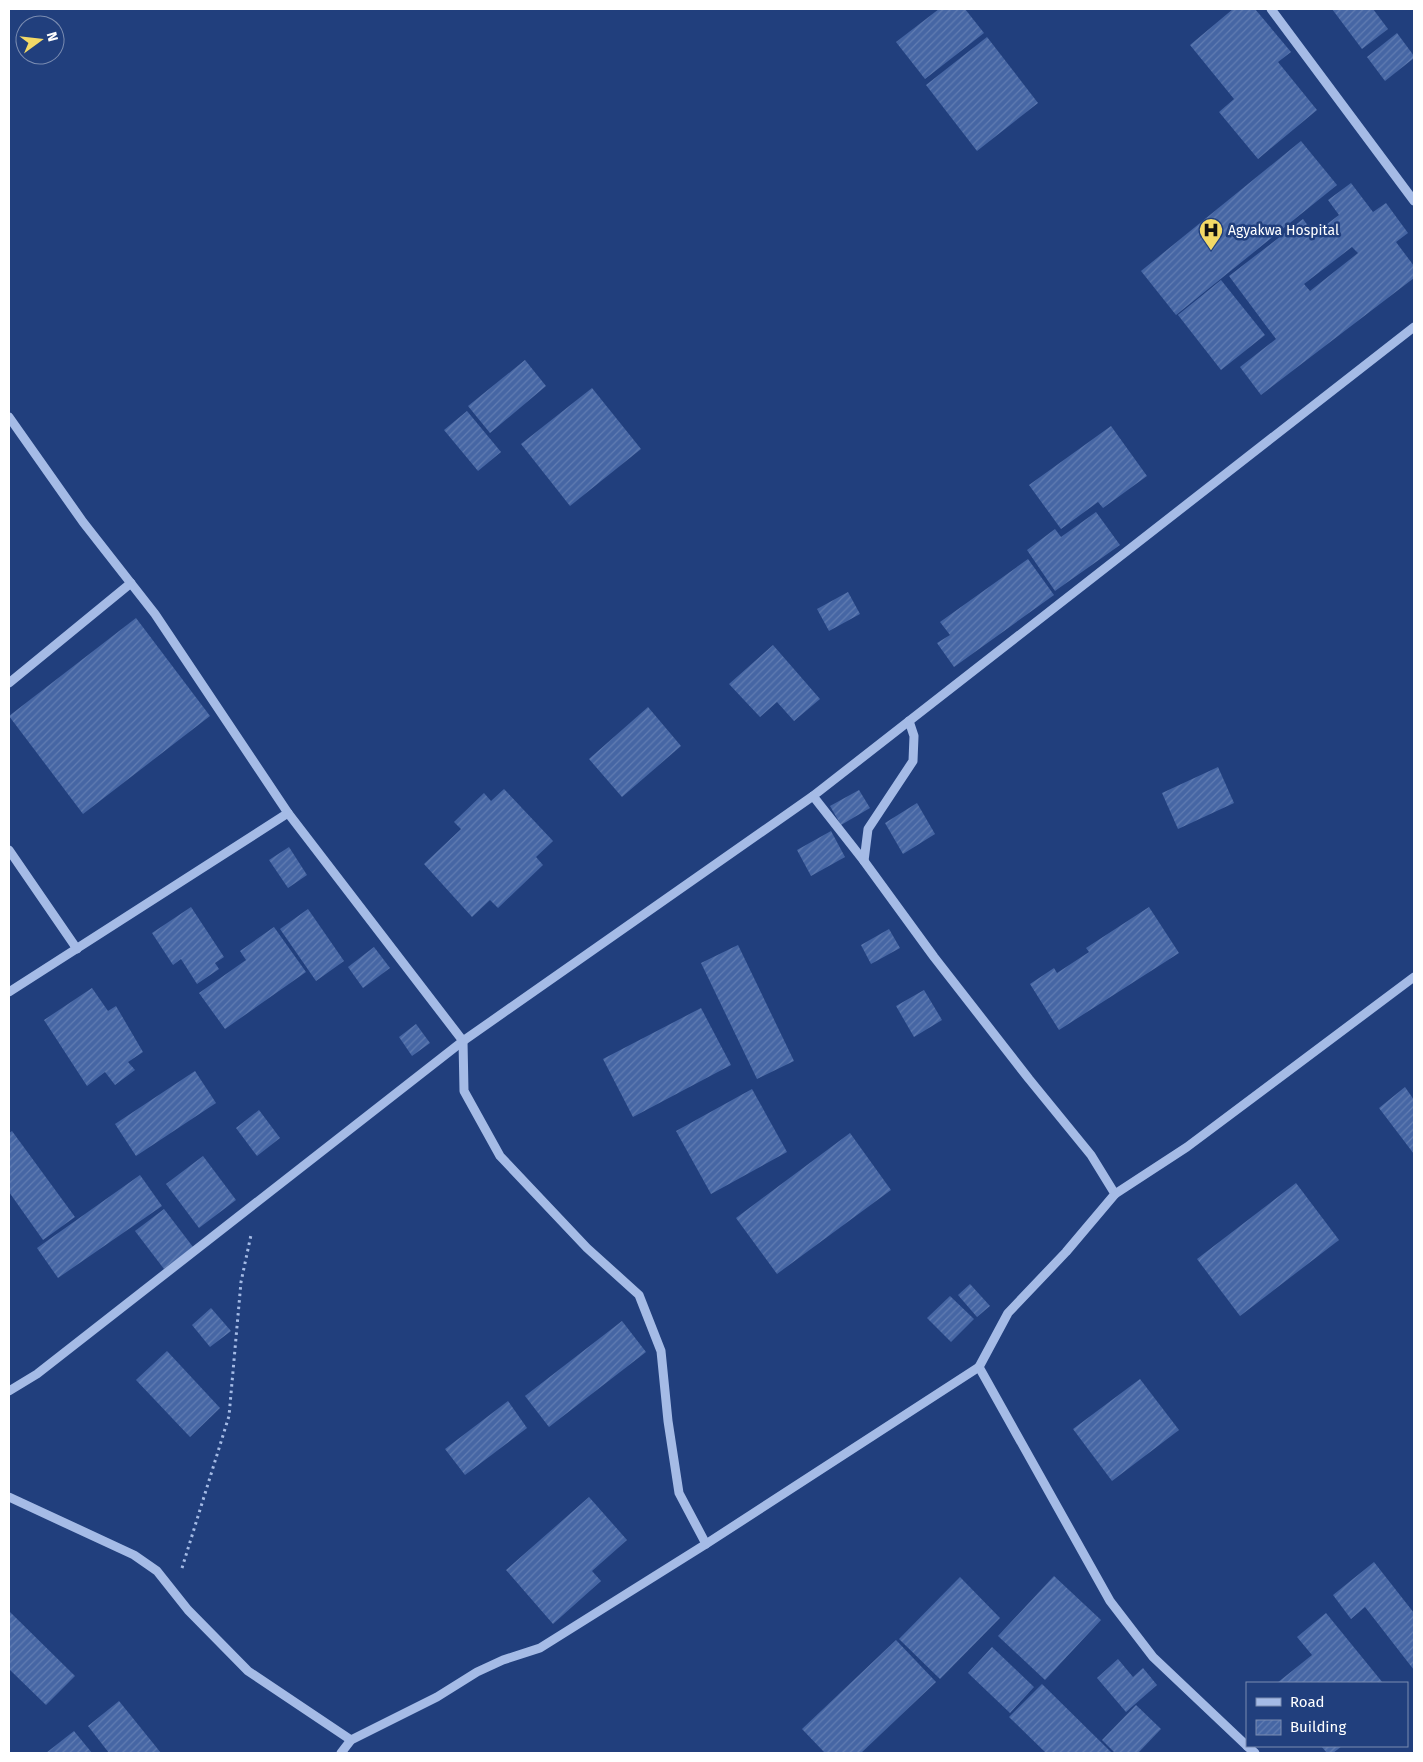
<svg xmlns="http://www.w3.org/2000/svg" width="1423" height="1762" viewBox="0 0 1423 1762" font-family="'Fira Sans',sans-serif">
  <style>
    .building { fill: url(#building-hatch); fill-rule: evenodd }
    .lines { fill: none; stroke-linecap: round; stroke-linejoin: round }
    .path { stroke: #a5bbe6; stroke-width: 3; stroke-dasharray: 2.5 4; stroke-linecap: butt }
    .minor { stroke: #a5bbe6; stroke-width: 9 }
    .labels { text-anchor: middle; dominant-baseline: central; stroke-width: 5; stroke-linejoin: round; paint-order: stroke }
    .poi-label { font-size: 14px; fill: #fff; stroke: #213f7d; text-anchor: start }
  </style>
  <defs>
    <pattern id="building-hatch" width="6" height="6" patternUnits="userSpaceOnUse" patternTransform="scale(1.25)"><rect width="6" height="6" fill="#4666a4"/><path d="M-1 1l2-2M0 6l6-6M5 7l2-2" fill="none" stroke="#627db2"/></pattern>
  </defs>
  <rect width="100%" height="100%" fill="#213f7d"/>
  <g class="building">
    <polygon points="939,9 965,9 984,33 925,79 896,42"/>
    <polygon points="1233,9 1255,9 1291,52 1278,62 1317,110 1258,159 1219,112 1234,99 1190,45"/>
    <polygon points="1332,9 1373,9 1388,29 1362,49"/>
    <polygon points="1397,33 1414,56 1414,58 1385,81 1367,57"/>
    <polygon points="987,37 1038,103 977,151 926,85"/>
    <polygon points="1301,141 1337,185 1176,315 1141,271"/>
    <path d="M1351,183L1373,212L1386,203L1408,233L1396,242L1414,266V278L1261,395L1240,367L1276,339L1229,276L1303,219L1314,234L1339,215L1328,200ZM1352,247L1358,253L1310,291L1304,284Z"/>
    <polygon points="1221,280 1265,335 1221,370 1178,315"/>
    <polygon points="525,360 546,386 490,433 468,406"/>
    <polygon points="592,388 641,449 570,506 521,444"/>
    <polygon points="467,411 501,452 478,471 444,430"/>
    <polygon points="1111,426 1147,476 1103,508 1098,502 1061,529 1029,485"/>
    <polygon points="1096,512 1120,545 1055,591 1027,550 1055,529 1061,537"/>
    <polygon points="1028,559 1054,595 954,667 937,643 950,635 940,622"/>
    <polygon points="848,592 860,614 829,631 817,609"/>
    <polygon points="136,618 210,716 83,814 9,716"/>
    <polygon points="773,645 820,699 794,721 777,702 760,717 729,684"/>
    <polygon points="648,707 681,746 622,797 589,759"/>
    <polygon points="1218,767 1234,803 1178,829 1162,793"/>
    <polygon points="504,789 553,841 536,857 543,865 498,908 490,900 472,917 424,864 461,829 454,822 484,793 491,801"/>
    <polygon points="859,790 870,808 841,825 830,806"/>
    <polygon points="917,803 935,834 903,854 885,823"/>
    <polygon points="831,831 845,857 811,876 797,850"/>
    <polygon points="289,847 307,875 288,888 269,860"/>
    <polygon points="191,907 224,957 215,963 219,969 197,984 181,959 173,965 152,933"/>
    <polygon points="1149,907 1179,953 1059,1030 1030,984 1054,968 1057,973 1089,952 1086,948"/>
    <polygon points="308,909 344,961 316,981 280,929"/>
    <polygon points="274,927 306,972 225,1029 199,993 246,960 240,951"/>
    <polygon points="889,929 900,948 871,964 861,945"/>
    <polygon points="738,945 794,1061 757,1079 701,963"/>
    <polygon points="374,947 390,968 363,988 348,967"/>
    <polygon points="92,988 108,1011 116,1006 143,1052 128,1062 135,1070 115,1085 105,1072 87,1086 44,1020"/>
    <polygon points="924,990 942,1020 914,1037 896,1006"/>
    <polygon points="701,1008 731,1065 633,1117 603,1059"/>
    <polygon points="416,1024 430,1043 412,1056 399,1037"/>
    <polygon points="195,1071 216,1103 136,1156 115,1124"/>
    <polygon points="1405,1087 1414,1100 1414,1154 1379,1108"/>
    <polygon points="752,1089 787,1152 711,1194 676,1131"/>
    <polygon points="259,1110 280,1138 257,1156 236,1128"/>
    <polygon points="12,1131 75,1217 43,1240 9,1192 9,1133"/>
    <polygon points="850,1133 891,1190 777,1274 736,1218"/>
    <polygon points="203,1156 236,1200 199,1228 166,1184"/>
    <polygon points="140,1175 162,1206 58,1278 37,1248"/>
    <polygon points="1296,1183 1339,1240 1240,1316 1197,1259"/>
    <polygon points="164,1209 193,1247 164,1269 135,1231"/>
    <polygon points="970,1284 990,1306 977,1317 958,1295"/>
    <polygon points="950,1296 974,1319 951,1342 927,1318"/>
    <polygon points="211,1308 231,1331 210,1347 192,1325"/>
    <polygon points="622,1321 646,1352 549,1427 525,1396"/>
    <polygon points="167,1351 220,1408 190,1437 136,1380"/>
    <polygon points="1140,1379 1179,1430 1112,1481 1073,1429"/>
    <polygon points="508,1401 527,1428 465,1475 445,1449"/>
    <polygon points="589,1497 627,1540 592,1571 601,1581 553,1624 506,1570"/>
    <polygon points="1374,1562 1414,1613 1414,1670 1365,1607 1351,1619 1333,1595"/>
    <polygon points="1054,1576 1101,1620 1045,1680 998,1636"/>
    <polygon points="960,1577 1000,1618 940,1679 899,1639"/>
    <polygon points="9,1611 75,1676 46,1705 9,1669"/>
    <polygon points="1326,1613 1383,1683 1277,1683 1312,1655 1297,1637"/>
    <polygon points="896,1640 936,1682 861,1753 825,1753 802,1729"/>
    <polygon points="992,1647 1034,1687 1010,1713 968,1673"/>
    <polygon points="1118,1659 1133,1677 1143,1668 1157,1685 1126,1712 1097,1678"/>
    <polygon points="1042,1684 1112,1753 1046,1753 1009,1717"/>
    <polygon points="119,1701 161,1753 109,1753 88,1726"/>
    <polygon points="1136,1705 1161,1729 1138,1753 1115,1753 1102,1740"/>
    <polygon points="74,1731 92,1753 46,1753"/>
    <polygon points="1321,1746 1342,1746 1333,1753 1327,1753"/>
  </g>
  <g class="lines">
    <polyline class="path" points="182,1568 229,1416 241,1282 251,1235"/>
    <g class="minor">
      <polyline points="1271,9 1414,201"/>
      <polyline points="9,417 83,522 155,614 288,813 463,1041 464,1091 500,1156 587,1248 639,1295 661,1351 668,1421 679,1493 706,1544"/>
      <polyline points="9,683 131,583"/>
      <polyline points="9,850 77,949"/>
      <polyline points="864,861 868,829 913,761 914,736 909,721"/>
      <polyline points="9,992 288,813"/>
      <polyline points="1115,1194 1187,1147 1414,977"/>
      <polyline points="9,1391 37,1374 463,1041 813,796"/>
      <polyline points="9,1497 134,1555 157,1571 188,1610 248,1671 351,1740"/>
      <polyline points="1247,1746 1153,1657 1110,1601 979,1367 1008,1313 1066,1252 1115,1194 1091,1155 1029,1079 934,957 864,861 813,796 1414,327"/>
      <polyline points="1247,1746 1255,1753"/>
      <polyline points="341,1753 351,1740 437,1697 477,1672 503,1660 540,1648 706,1544 979,1367"/>
    </g>
  </g>
  <defs>
    <g id="hospital-pin" transform="scale(1.25)"><path d="M0 17L-7.5 6A9.5 9.5 0 1 1 7.5 6Z" fill="#f3d966" stroke="#213f7d"/><path d="M-5-5h3v3.5h4V-5h3V5h-3V1.5h-4V5h-3Z" fill="#111"/></g>
  </defs>
  <g fill-rule="evenodd">
    <use href="#hospital-pin" x="1211" y="230"/>
  </g>
  <g class="labels">
    <g class="poi-label">
      <text x="1228" y="230">Agyakwa Hospital</text>
    </g>
  </g>
  <rect width="1423" height="1762" fill="none" stroke="#ffffff" stroke-width="20"/>
  <rect x="1246" y="1682" width="162" height="65" fill="#213f7d" stroke="#7a8cb1"/>
  <rect x="1256" y="1698" width="25" height="8" fill="#a5bbe6" stroke="#7a8cb1"/>
  <text x="1290" y="1707" font-size="15" fill="#ffffff">Road</text>
  <rect x="1256" y="1720" width="25" height="15" fill="url(#building-hatch)" stroke="#7a8cb1"/>
  <text x="1290" y="1732" font-size="15" fill="#ffffff">Building</text>
  <g transform="translate(40 40) rotate(75)"><circle r="24" fill="#213f7d" stroke="#7a8cb1"/>
  <path d="M0-4L9 19L0 12L-9 19Z" fill="#f3d966"/>
  <text y="-8" font-size="14" font-weight="bold" text-anchor="middle" fill="#ffffff">N</text>
  </g>
</svg>
